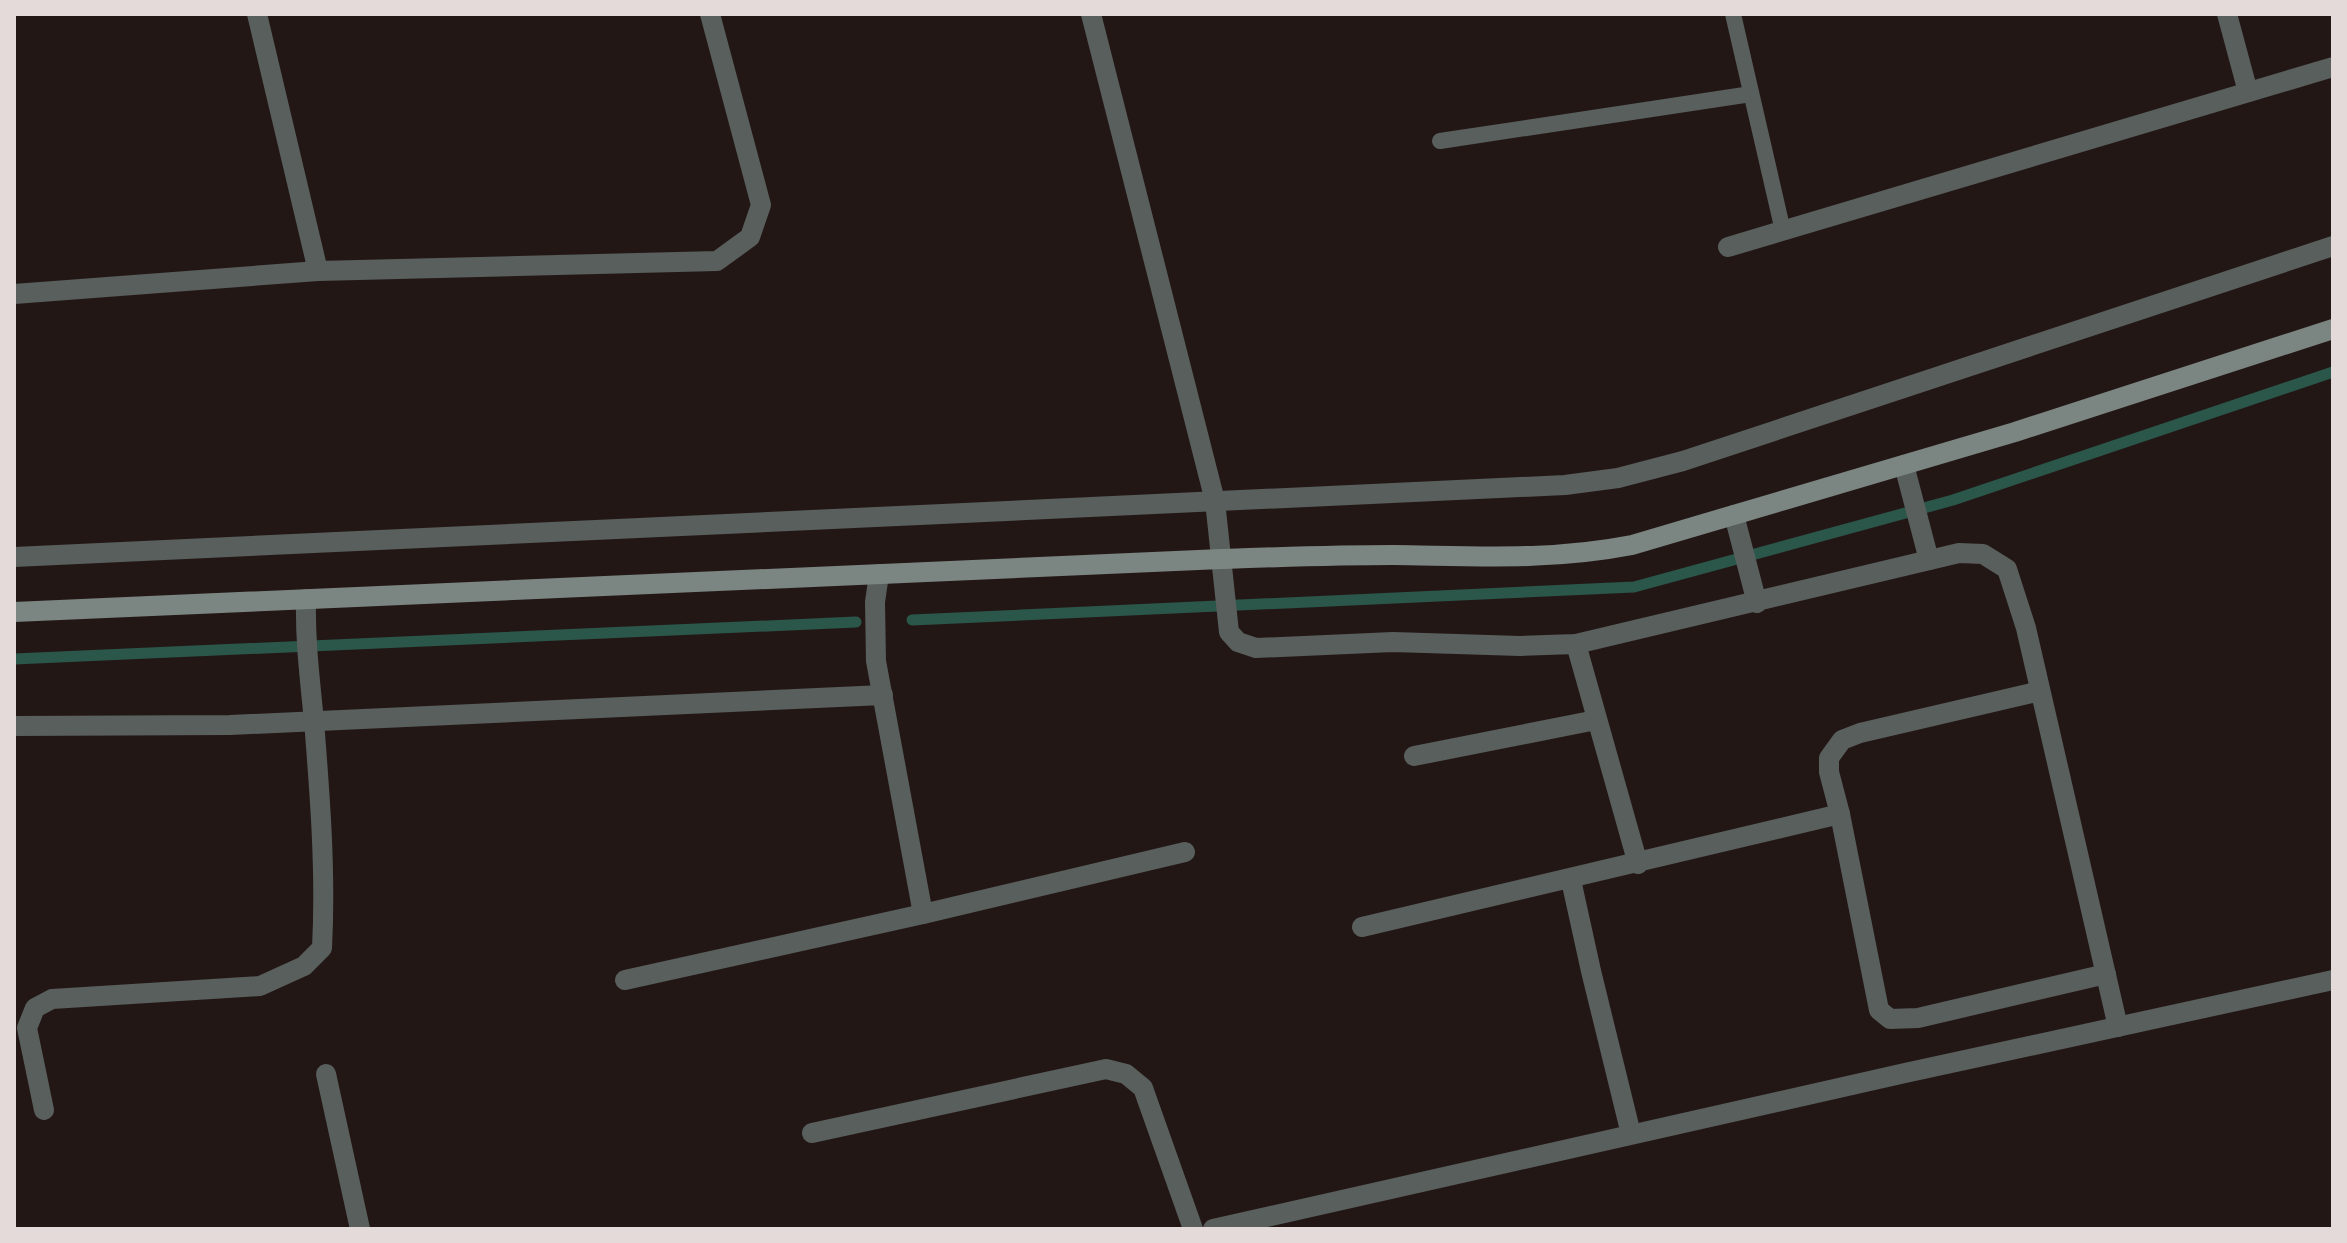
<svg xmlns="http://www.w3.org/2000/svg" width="2347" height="1243" viewBox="0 0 2347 1243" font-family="Rubik,sans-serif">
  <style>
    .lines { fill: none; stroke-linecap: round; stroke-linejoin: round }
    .stream { stroke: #2b564a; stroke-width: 11 }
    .lane { stroke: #585f5c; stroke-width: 16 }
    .street { stroke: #585f5c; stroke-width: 20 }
    .secondary { stroke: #7b8682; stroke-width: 20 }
  </style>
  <rect width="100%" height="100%" fill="#231716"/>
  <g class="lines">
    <g class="stream">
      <polyline points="912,620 1634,587 1953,500 2333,372"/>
      <polyline points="14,659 856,622"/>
    </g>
    <g class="lane">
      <polyline points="1733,14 1783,231"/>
      <polyline points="1440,141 1751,94"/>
    </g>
    <g class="street">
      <polyline points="257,14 318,271"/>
      <polyline points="1091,14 1215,501 1229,632 1238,642 1256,648 1393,642 1520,646 1576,644 1959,553 1983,554 2007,569 2026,628 2118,1027"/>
      <polyline points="2227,14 2248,92"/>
      <polyline points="1728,247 2333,67"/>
      <polyline points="14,294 318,271 717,261 750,237 761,205 710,14"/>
      <polyline points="1904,465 1929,560"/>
      <polyline points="1734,515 1757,603"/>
      <polyline points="14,557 1565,485 1618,478 1683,461 2333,246"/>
      <polyline points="879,574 875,602 876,661 923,914 1185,852"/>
      <polyline points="1576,644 1638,864"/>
      <polyline points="2040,691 1860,733 1842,740 1829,758 1829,772 1840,814 1879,1010 1890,1019 1918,1018 2106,974"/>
      <polyline points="14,726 230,725 883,695"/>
      <polyline points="1414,756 1596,720"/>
      <polyline points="1571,880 1591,971 1631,1134"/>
      <polyline points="1362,927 1840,814"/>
      <polyline points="625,980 923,914"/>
      <polyline points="326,1074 360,1229"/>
      <path d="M44,1110L27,1028L35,1008L52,999L260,986L304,966L322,948C326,873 320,796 314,721C310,680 305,641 306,599"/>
      <polyline points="812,1133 1106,1069 1126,1074 1143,1088 1193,1229"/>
      <polyline points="1213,1229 1905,1073 2333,980"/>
    </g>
    <path class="secondary" d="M14,612L1221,559C1279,557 1336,555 1393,555C1476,556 1550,561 1632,545L2015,432L2333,329"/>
  </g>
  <rect width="2347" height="1243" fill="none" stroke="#e3dad9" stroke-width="32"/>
</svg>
